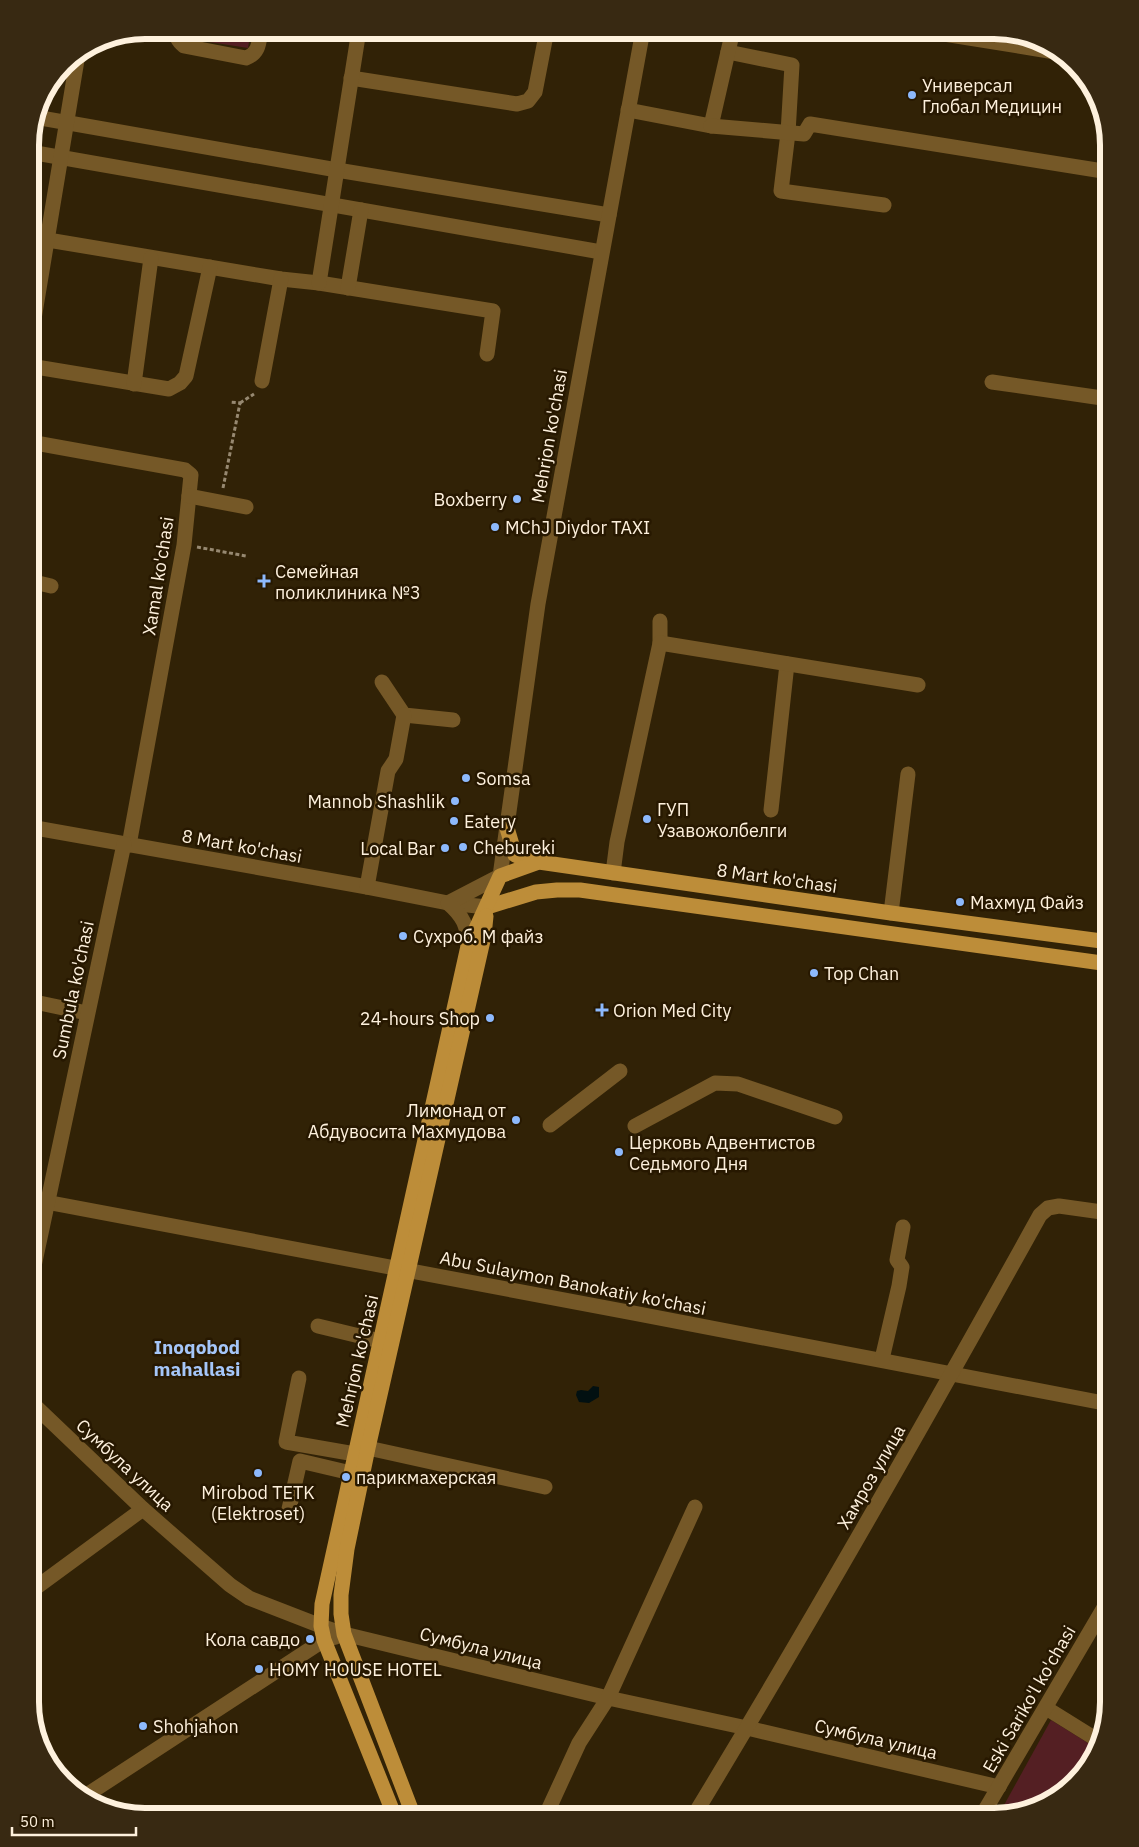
<svg xmlns="http://www.w3.org/2000/svg" width="1139" height="1847" viewBox="0 0 1139 1847" font-family="'IBM Plex Sans',sans-serif">
  <style>
    .green { fill: #541f23 }
    .water { fill: #021011 }
    .lines { fill: none; stroke-linecap: round; stroke-linejoin: round }
    .path { stroke: #978971; stroke-width: 3; stroke-dasharray: 4 2.5; stroke-linecap: butt }
    .minor { stroke: #755827; stroke-width: 15 }
    .major { stroke: #bd8d39; stroke-width: 15 }
    .poi-dot { fill: #8db9fc; stroke: #271800; stroke-width: 2 }
    .labels { text-anchor: middle; dominant-baseline: central; stroke-width: 5; stroke-linejoin: round; paint-order: stroke }
    .poi-label { font-size: 18px; fill: #fef1dd; stroke: #271800; text-anchor: start }
    .street-label { font-size: 18px; fill: #fef1dd; stroke: #271800 }
    .neighbourhood-label { font-size: 19px; font-weight: bold; fill: #a5c6f8; stroke: #271800 }
    .rim { fill: none; stroke: #fef1dd; stroke-width: 6 }
  </style>
  <rect width="100%" height="100%" fill="#312206"/>
  <g class="green">
    <polygon points="185,30 251,30 248,48 184,38"/>
    <polygon points="1051,1720 1093,1746 1095,1752 1093,1760 1045,1805 998,1816"/>
  </g>
  <polygon class="water" points="593,1386 599,1387 599,1397 589,1403 579,1402 576,1395 577,1391 581,1390 588,1391"/>
  <g class="lines">
    <g class="path">
      <polyline points="240,403 254,394"/>
      <polyline points="223,488 240,403 230,402"/>
      <polyline points="197,547 246,556"/>
    </g>
    <g class="minor">
      <path d="M177,30C176,38 178,41 184,46L246,58C259,53 259,43 261,30"/>
      <polyline points="945,30 944,34 1061,53"/>
      <polyline points="728,52 792,65 788,133 781,191 884,205"/>
      <polyline points="351,78 517,104 528,101 535,92 547,30"/>
      <polyline points="628,110 711,126 733,30"/>
      <polyline points="35,117 337,170 609,215"/>
      <polyline points="711,126 804,134 810,124 1109,172"/>
      <polyline points="30,152 601,252"/>
      <polyline points="30,237 281,279 319,283 493,311 487,354"/>
      <polyline points="319,283 359,30"/>
      <polyline points="348,288 361,210"/>
      <polyline points="30,343 78,54"/>
      <polyline points="30,366 169,389 180,383 186,376 210,267"/>
      <polyline points="262,381 281,279"/>
      <polyline points="992,382 1109,399"/>
      <polyline points="134,384 151,258"/>
      <polyline points="30,442 185,470 191,475 184,545 129,845"/>
      <polyline points="189,496 246,507"/>
      <polyline points="30,581 51,586"/>
      <polyline points="660,621 660,643"/>
      <polyline points="382,682 404,715 453,720"/>
      <polyline points="771,810 787,664"/>
      <polyline points="30,827 367,887 448,903 487,907"/>
      <polyline points="613,873 617,842 660,643 918,685"/>
      <polyline points="367,887 388,771 396,759 404,715"/>
      <polyline points="448,903 500,876 538,604 643,30"/>
      <path d="M448,903C463,916 468,926 468,946"/>
      <polyline points="891,913 908,774"/>
      <polyline points="30,1001 87,1013"/>
      <polyline points="550,1125 620,1071"/>
      <polyline points="635,1126 715,1083 738,1084 835,1117"/>
      <path d="M30,1199C389,1269 750,1333 1109,1404"/>
      <polyline points="30,1285 124,844"/>
      <polyline points="318,1326 380,1341"/>
      <polyline points="882,1359 899,1286 902,1267 897,1260 903,1227"/>
      <polyline points="299,1378 286,1442 355,1454"/>
      <polyline points="30,1398 35,1406 143,1509 230,1585 249,1598 321,1626 344,1634 608,1698 747,1728 999,1787"/>
      <polyline points="368,1448 545,1487"/>
      <polyline points="289,1509 300,1461 351,1473"/>
      <polyline points="30,1592 143,1509"/>
      <polyline points="1046,1708 1099,1741"/>
      <polyline points="82,1798 324,1640 336,1637"/>
      <polyline points="545,1817 579,1743 608,1698 695,1507"/>
      <path d="M693,1817C813,1619 928,1417 1040,1215L1048,1208L1059,1206L1109,1213"/>
      <polyline points="981,1817 1109,1599"/>
    </g>
    <g class="major">
      <polyline points="507,828 515,855 526,860 539,862"/>
      <polyline points="487,907 536,892 557,890 580,890 1109,964"/>
      <polyline points="395,1817 324,1640 321,1626 322,1604 468,946 500,876 539,862 891,913 1109,942"/>
      <polyline points="414,1817 344,1634 341,1614 341,1595 347,1549 368,1448 484,936 486,916"/>
    </g>
  </g>
  <g class="poi-dot">
    <circle cx="912" cy="95" r="5"/>
    <circle cx="517" cy="499" r="5"/>
    <circle cx="495" cy="527" r="5"/>
    <path d="M261.5 573.5h5v5h5v5h-5v5h-5v-5h-5v-5h5z"/>
    <circle cx="466" cy="778" r="5"/>
    <circle cx="455" cy="801" r="5"/>
    <circle cx="647" cy="819" r="5"/>
    <circle cx="454" cy="821" r="5"/>
    <circle cx="463" cy="847" r="5"/>
    <circle cx="445" cy="848" r="5"/>
    <circle cx="960" cy="902" r="5"/>
    <circle cx="403" cy="936" r="5"/>
    <circle cx="814" cy="973" r="5"/>
    <path d="M599.5 1002.5h5v5h5v5h-5v5h-5v-5h-5v-5h5z"/>
    <circle cx="490" cy="1018" r="5"/>
    <circle cx="516" cy="1120" r="5"/>
    <circle cx="619" cy="1152" r="5"/>
    <circle cx="258" cy="1473" r="5"/>
    <circle cx="346" cy="1477" r="5"/>
    <circle cx="310" cy="1639" r="5"/>
    <circle cx="259" cy="1669" r="5"/>
    <circle cx="143" cy="1726" r="5"/>
  </g>
  <g class="labels">
    <g class="poi-label">
      <text x="922" y="85">Универсал<tspan x="922" dy="21">Глобал Медицин</tspan></text>
      <text x="507" y="499" text-anchor="end">Boxberry</text>
      <text x="505" y="527">MChJ Diydor TAXI</text>
      <text x="275" y="571">Семейная<tspan x="275" dy="21">поликлиника №3</tspan></text>
      <text x="476" y="778">Somsa</text>
      <text x="445" y="801" text-anchor="end">Mannob Shashlik</text>
      <text x="657" y="809">ГУП<tspan x="657" dy="21">Узавожолбелги</tspan></text>
      <text x="464" y="821">Eatery</text>
      <text x="473" y="847">Chebureki</text>
      <text x="435" y="848" text-anchor="end">Local Bar</text>
      <text x="970" y="902">Махмуд Файз</text>
      <text x="413" y="936">Сухроб. М файз</text>
      <text x="824" y="973">Top Chan</text>
      <text x="613" y="1010">Orion Med City</text>
      <text x="480" y="1018" text-anchor="end">24-hours Shop</text>
      <text x="506" y="1110" text-anchor="end">Лимонад от<tspan x="506" dy="21">Абдувосита Махмудова</tspan></text>
      <text x="629" y="1142">Церковь Адвентистов<tspan x="629" dy="21">Седьмого Дня</tspan></text>
      <text x="356" y="1477">парикмахерская</text>
      <text x="258" y="1492" text-anchor="middle">Mirobod TETK<tspan x="258" dy="21">(Elektroset)</tspan></text>
      <text x="300" y="1639" text-anchor="end">Кола савдо</text>
      <text x="269" y="1669">HOMY HOUSE HOTEL</text>
      <text x="153" y="1726">Shohjahon</text>
    </g>
    <g class="street-label">
      <text transform="translate(549 436) rotate(-80)">Mehrjon ko'chasi</text>
      <text transform="translate(158 576) rotate(-81)">Xamal ko'chasi</text>
      <text transform="translate(242 846) rotate(10)">8 Mart ko'chasi</text>
      <text transform="translate(777 878) rotate(8)">8 Mart ko'chasi</text>
      <text transform="translate(73 990) rotate(-78)">Sumbula ko'chasi</text>
      <text transform="translate(573 1283) rotate(11)">Abu Sulaymon Banokatiy ko'chasi</text>
      <text transform="translate(357 1361) rotate(-77)">Mehrjon ko'chasi</text>
      <text transform="translate(125 1465) rotate(43)">Сумбула улица</text>
      <text transform="translate(871 1477) rotate(-60)">Хамроз улица</text>
      <text transform="translate(481 1648) rotate(14)">Сумбула улица</text>
      <text transform="translate(1029 1699) rotate(-60)">Eski Sariko'l ko'chasi</text>
      <text transform="translate(876 1739) rotate(13)">Сумбула улица</text>
    </g>
    <g class="neighbourhood-label">
      <text x="197" y="1347">Inoqobod<tspan x="197" dy="22">mahallasi</tspan></text>
    </g>
  </g>
  <path d="M0 0H1139V1847H0ZM145 39H994A106 106 0 0 1 1100 145V1702A106 106 0 0 1 994 1808H145A106 106 0 0 1 39 1702V145A106 106 0 0 1 145 39Z" fill="#382912" fill-rule="evenodd"/>
  <path class="rim" d="M145 39H994A106 106 0 0 1 1100 145V1702A106 106 0 0 1 994 1808H145A106 106 0 0 1 39 1702V145A106 106 0 0 1 145 39Z"/>
  <path d="M12 1827v8h124v-8" fill="none" stroke="#fef1dd" stroke-width="2.5"/>
  <text x="20" y="1827" font-size="15" fill="#fef1dd" stroke="#271800" stroke-width="4" paint-order="stroke">50 m</text>
</svg>
